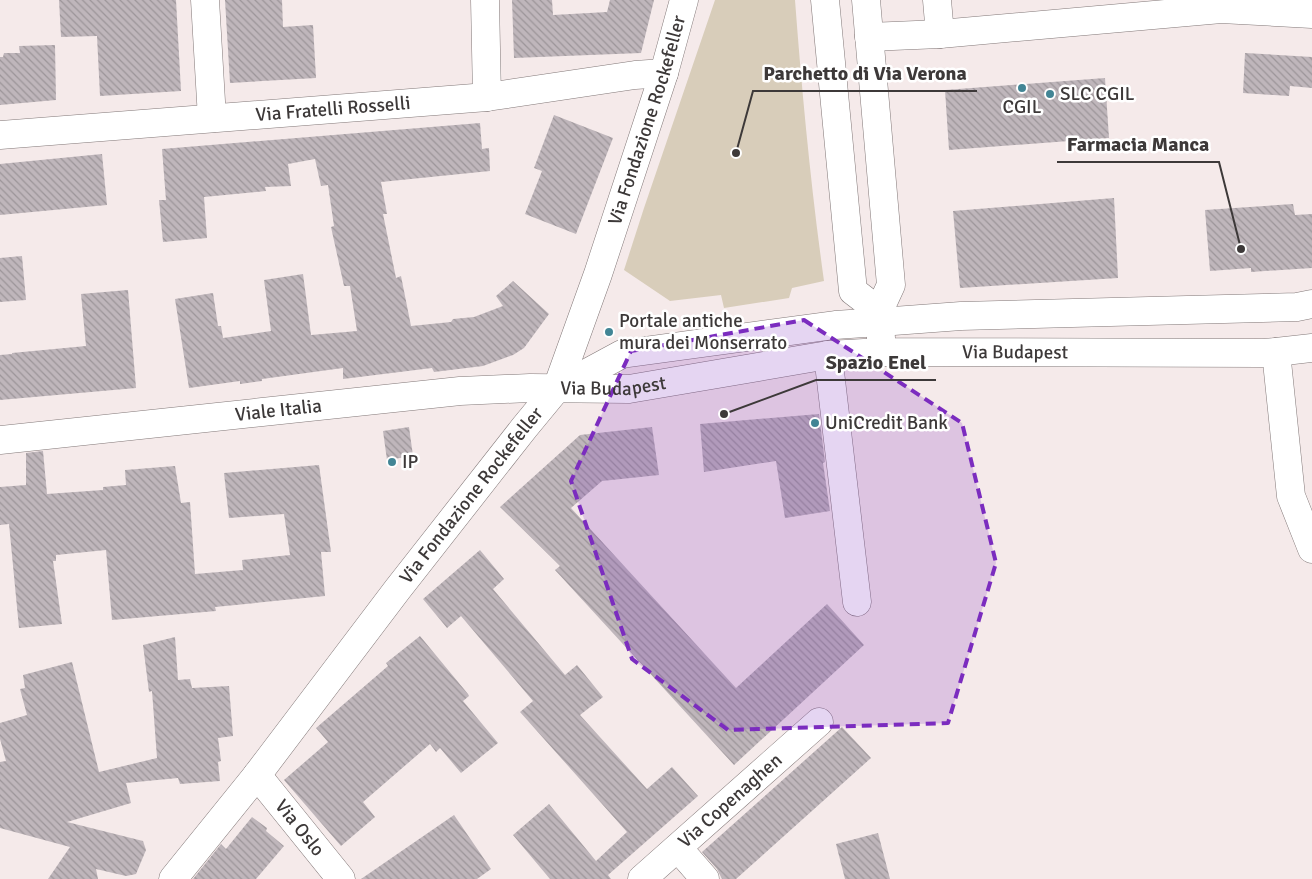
<svg xmlns="http://www.w3.org/2000/svg" width="1312" height="879" viewBox="0 0 1312 879" font-family="Signika,sans-serif">
  <style>
    .green { fill: #d8cdba }
    .building { fill: url(#building-back-hatch) }
    .lines { fill: none; stroke-linecap: round; stroke-linejoin: round }
    .minor-casing { stroke: #827878; stroke-width: 29 }
    .major-casing { stroke: #827878; stroke-width: 29 }
    .minor { stroke: #fff; stroke-width: 28 }
    .major { stroke: #fff; stroke-width: 28 }
    .marked { fill: #7b2cbf; fill-opacity: 0.2; stroke: #7b2cbf; stroke-width: 4; stroke-dasharray: 10 6; stroke-linejoin: round }
    .poi-dot { fill: #428595; stroke: #fff; stroke-width: 2 }
    .labels { text-anchor: middle; dominant-baseline: central; stroke-width: 5; stroke-linejoin: round; paint-order: stroke }
    .poi-label { font-size: 19px; fill: #3d3939; stroke: #fff; text-anchor: start }
    .street-label { font-size: 19px; fill: #3d3939; stroke: #fff }
    .leader { fill: none; stroke: #3d3939; stroke-width: 2 }
    .callout-dot { fill: #3d3939; stroke: #fff; stroke-width: 2 }
    .callout-label { font-size: 20px; text-anchor: middle; font-weight: bold; fill: #3d3939; stroke: #fff; stroke-width: 5; stroke-linejoin: round; paint-order: stroke }
  </style>
  <defs>
    <pattern id="building-back-hatch" width="6" height="6" patternUnits="userSpaceOnUse" patternTransform="scale(1.25)"><rect width="6" height="6" fill="#bfb6bb"/><path d="M-1 5l2 2M0 0l6 6M5-1l2 2" fill="none" stroke="#9c9599"/></pattern>
  </defs>
  <rect width="100%" height="100%" fill="#f5eaea"/>
  <path class="green" d="M715,0H795C802,94 811,188 824,281L792,288L789,298L724,308L721,295L670,301L624,270L644,208Z"/>
  <g class="building">
    <polygon points="59,0 176,0 181,91 100,96 97,36 61,37"/>
    <polygon points="225,0 282,0 283,27 313,25 316,78 230,83"/>
    <polygon points="512,0 552,0 553,15 607,12 610,0 654,0 641,53 514,58"/>
    <polygon points="55,45 56,100 0,105 0,57 3,57 4,53 20,53 19,46"/>
    <polygon points="1245,53 1312,57 1312,88 1290,86 1289,96 1243,93"/>
    <polygon points="1105,78 1109,138 949,150 945,90"/>
    <polygon points="554,115 613,138 576,234 525,214 542,171 534,168"/>
    <polygon points="480,123 482,149 489,148 490,171 381,182 387,214 383,214 396,278 401,276 411,326 451,322 453,319 474,317 503,306 496,296 513,281 549,314 524,348 513,355 483,366 434,372 432,368 343,379 343,368 262,379 262,381 240,384 240,381 189,388 175,299 213,293 218,326 221,326 223,338 271,331 264,280 303,274 311,335 357,331 350,286 344,286 331,227 334,226 328,185 321,186 315,159 288,164 291,186 265,187 266,191 204,197 207,238 163,242 159,200 166,200 162,149"/>
    <polygon points="102,154 107,205 0,215 0,164"/>
    <polygon points="1114,198 1118,278 960,288 953,211"/>
    <polygon points="1293,204 1295,215 1312,214 1312,268 1251,272 1251,268 1210,271 1205,210"/>
    <polygon points="22,256 26,300 0,302 0,258"/>
    <polygon points="128,290 136,388 0,400 0,355 12,354 12,353 86,346 81,294"/>
    <polygon points="819,414 825,462 823,463 830,511 785,518 776,461 704,472 700,424"/>
    <polygon points="409,427 413,456 387,460 383,431"/>
    <polygon points="652,427 659,475 602,481 571,508 736,688 827,604 864,645 734,765 555,570 560,566 500,507 580,435"/>
    <polygon points="43,451 47,494 103,490 103,487 126,485 125,470 175,466 181,503 190,502 195,574 243,570 242,560 290,555 284,514 229,518 224,473 319,465 331,552 321,552 325,596 215,607 216,611 112,620 106,550 56,555 56,561 53,561 62,624 19,628 9,524 0,525 0,487 26,485 26,453"/>
    <polygon points="480,550 504,579 493,589 565,675 577,665 603,697 580,715 647,789 672,767 698,796 608,875 611,879 550,879 513,835 549,804 596,861 627,832 520,712 533,701 461,616 447,628 423,599"/>
    <polygon points="420,636 468,694 469,696 463,701 498,743 461,773 440,748 436,752 430,744 363,802 375,817 341,846 284,780 328,742 316,728 388,666 386,663"/>
    <polygon points="175,637 178,680 190,679 192,688 229,686 233,736 218,738 221,761 218,762 220,781 180,784 178,778 126,783 131,803 67,822 143,841 146,850 136,874 126,876 96,869 98,879 48,879 70,847 0,828 0,762 6,761 0,739 0,723 27,715 20,689 25,688 23,675 72,662 99,772 157,758 152,691 149,692 143,645"/>
    <polygon points="842,727 871,758 736,879 722,879 717,869 702,852"/>
    <polygon points="454,815 491,869 477,879 361,879"/>
    <polygon points="252,817 267,828 266,831 284,846 256,879 193,879 221,844 226,849"/>
    <polygon points="878,833 890,879 845,879 836,844"/>
  </g>
  <g class="lines">
    <g class="minor-casing">
      <g id="minor">
        <polyline points="205,0 212,118"/>
        <polyline points="485,0 487,97"/>
        <polyline points="937,0 940,34"/>
        <polyline points="869,37 940,34 1221,9 1312,14"/>
        <path id="s1" d="M0,135L487,97L635,75L664,73"/>
        <polyline points="1276,352 1291,496 1312,549"/>
        <polyline points="828,355 857,602"/>
        <polyline points="561,387 622,354 835,325 880,322"/>
        <path id="s2" d="M0,440L460,391L530,388L629,389L828,355L882,352"/>
        <path id="s3" d="M257,775L341,879"/>
        <polyline points="678,848 705,879"/>
        <path id="s4" d="M173,879L257,775L397,590L524,428L557,388L598,274L664,73L684,0"/>
        <path id="s5" d="M642,879L819,722"/>
      </g>
    </g>
    <g class="major-casing">
      <g id="major">
        <polyline points="825,0 853,291 879,311"/>
        <path id="s6" d="M866,0L891,285L879,311L882,352L1263,353L1276,352L1312,348"/>
        <polyline points="880,322 961,316 1297,307 1312,304"/>
      </g>
    </g>
    <use href="#minor" class="minor"/>
    <use href="#major" class="major"/>
  </g>
  <path class="marked" d="M804,320L962,423L996,563L948,723L728,730L632,659L571,481L631,351Z"/>
  <g class="poi-dot">
    <circle cx="1022" cy="88" r="5"/>
    <circle cx="1050" cy="94" r="5"/>
    <circle cx="609" cy="332" r="5"/>
    <circle cx="815" cy="423" r="5"/>
    <circle cx="392" cy="462" r="5"/>
  </g>
  <g class="labels">
    <g class="poi-label">
      <text x="1060" y="94">SLC CGIL</text>
      <text x="1022" y="107" text-anchor="middle">CGIL</text>
      <text x="619" y="321">Portale antiche<tspan x="619" dy="22">mura dei Monserrato</tspan></text>
      <text x="825" y="423">UniCredit Bank</text>
      <text x="402" y="462">IP</text>
    </g>
    <g class="street-label">
      <text stroke="none"><textPath href="#s1" startOffset="334">Via Fratelli Rosselli</textPath></text>
      <text stroke="none"><textPath href="#s4" startOffset="906">Via Fondazione Rockefeller</textPath></text>
      <text stroke="none"><textPath href="#s6" startOffset="489">Via Budapest</textPath></text>
      <text stroke="none"><textPath href="#s2" startOffset="616">Via Budapest</textPath></text>
      <text stroke="none"><textPath href="#s2" startOffset="280">Viale Italia</textPath></text>
      <text stroke="none"><textPath href="#s4" startOffset="486">Via Fondazione Rockefeller</textPath></text>
      <text stroke="none"><textPath href="#s5" startOffset="118">Via Copenaghen</textPath></text>
      <text stroke="none"><textPath href="#s3" startOffset="68">Via Oslo</textPath></text>
    </g>
  </g>
  <path class="leader" d="M736 153L753 91H977M1241 249L1219 162H1057M724 414L816 380H936"/>
  <g class="callout-dot">
    <circle cx="736" cy="153" r="5"/>
    <circle cx="1241" cy="249" r="5"/>
    <circle cx="724" cy="414" r="5"/>
  </g>
  <g class="callout-label">
    <text x="865" y="80">Parchetto di Via Verona</text>
    <text x="1138" y="151">Farmacia Manca</text>
    <text x="876" y="369">Spazio Enel</text>
  </g>
</svg>
